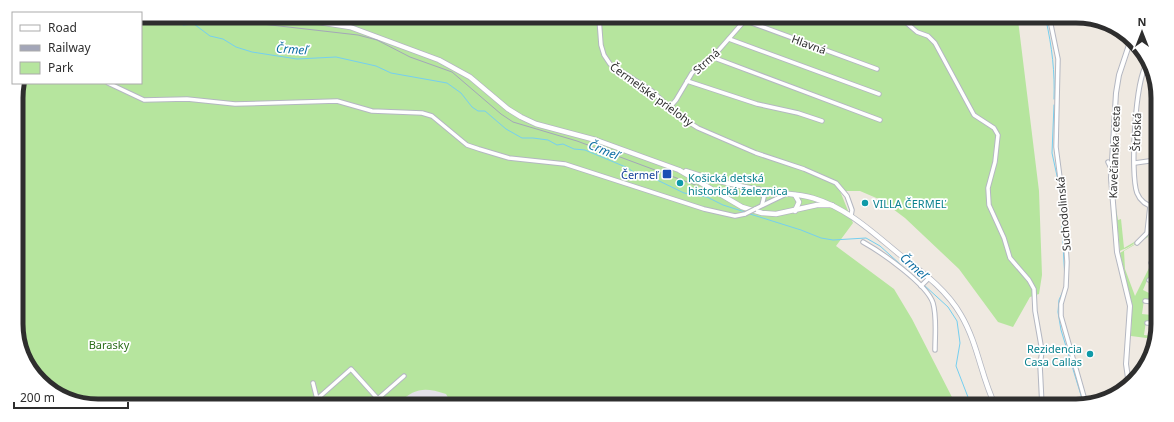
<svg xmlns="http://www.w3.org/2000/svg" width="1174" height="422" viewBox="0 0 1174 422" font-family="'Noto Sans',sans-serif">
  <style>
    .industrial { fill: #e3e1e8 }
    .green { fill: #b6e59e }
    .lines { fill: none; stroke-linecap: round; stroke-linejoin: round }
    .stream { stroke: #75cff0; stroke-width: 1 }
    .minor-casing { stroke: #b4b7c1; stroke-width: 5.5 }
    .tertiary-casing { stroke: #b4b7c1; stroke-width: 6 }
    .secondary-casing { stroke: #b4b7c1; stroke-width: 6 }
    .minor { stroke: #fff; stroke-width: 3.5 }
    .tertiary { stroke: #fff; stroke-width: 4 }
    .secondary { stroke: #fff; stroke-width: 4.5 }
    .rail { stroke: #a3a6b8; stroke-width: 1 }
    .minor-bridge-casing { stroke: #b4b7c1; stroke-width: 5.5; stroke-linecap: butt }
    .minor-bridge { stroke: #fff; stroke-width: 3.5 }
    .transit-dot { fill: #1a4fb4; stroke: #fff; stroke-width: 1.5 }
    .culture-dot { fill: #0f9aa8; stroke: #fff; stroke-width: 1.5 }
    .labels { text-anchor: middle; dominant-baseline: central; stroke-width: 3.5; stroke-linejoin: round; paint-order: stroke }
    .street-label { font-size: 11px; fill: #2e2e2e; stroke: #fff }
    .transit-label { font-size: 11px; fill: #164399; stroke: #fff; text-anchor: end }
    .culture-label { font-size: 11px; fill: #0d838f; stroke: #fff; text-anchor: start }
    .park-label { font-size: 11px; fill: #2c6e1b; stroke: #fff }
    .water-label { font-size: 12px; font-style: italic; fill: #0d6fa3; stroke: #fff }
    .rim { fill: none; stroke: #2e2e2e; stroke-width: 5 }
  </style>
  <rect width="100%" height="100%" fill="#efe9e1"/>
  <polygon class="industrial" points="430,389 446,394 451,403 398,403 413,391"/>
  <g class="green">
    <path d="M141,16L1018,20L1039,191L1042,275L1039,294L1030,297L1013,327L998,322L959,269L905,218L881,200L860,191H840L853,223L836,246L894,289L912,319L956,405L451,403L446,394C424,387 416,388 398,403L72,402L37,378L18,340L16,93L19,83H141Z"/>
    <path d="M1115,202L1118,220L1121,219L1124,248L1136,241L1137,238C1136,245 1126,248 1120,251Z"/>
    <polygon points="1150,210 1148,237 1124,251 1125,269 1135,296 1150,266 1155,266 1155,279 1148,278 1143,290 1151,294 1155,288 1154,301 1144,300 1142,314 1152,315 1154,304 1154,322 1146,321 1144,335 1154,336 1154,339 1131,336 1132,305 1120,253 1146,237"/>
  </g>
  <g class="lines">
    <g class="stream">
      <polyline points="143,16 177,20 183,25 194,24 210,36 223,39 236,47 252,52 297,59 336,57 376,66 391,73 447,83 461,93 472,107 478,111 485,111 506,129 522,138 533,138 548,140 557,145 563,144 574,149 585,150 628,168 636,174 653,178 684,193 707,197 723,205 745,212"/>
      <path d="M1046,20C1052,47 1055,72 1054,99"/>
      <polyline points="1054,105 1052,153 1059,185"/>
      <polyline points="1060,191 1061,205"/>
      <polyline points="1061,209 1065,280"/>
      <polyline points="750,214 801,230 821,238 833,240 866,238 880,246 921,283"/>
      <polyline points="924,285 948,307 957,321 960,343 956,366 971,405"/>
      <polyline points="1063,291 1059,300 1058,312 1061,330 1084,405"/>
    </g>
    <g class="minor-casing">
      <g id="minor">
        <polyline points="599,18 601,45 604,55 610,64 652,91 679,116 698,128 756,153 804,169 836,183 847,196 852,210 851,216"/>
        <polyline points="741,19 877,69"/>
        <polyline points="813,19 814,19"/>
        <polyline points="902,19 917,32 928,36 935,43 974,115 994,128 998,135 995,162 988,188 989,205 1004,238 1010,258 1029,280 1034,289 1035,311 1042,351 1040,365 1042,406"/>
        <polyline points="1050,20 1058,59 1056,147 1063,201 1067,262 1066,287 1061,304 1061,316 1086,404"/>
        <polyline points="729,39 879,94"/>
        <polyline points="712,57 880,120"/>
        <path d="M1147,64C1135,79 1130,174 1137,193C1140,201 1148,206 1156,208"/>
        <polyline points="687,81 757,104 798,113 822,121"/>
        <polyline points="108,83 144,100 187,99 235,104 337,101 372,111 422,113 432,116 467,145 479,149 509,158 565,164 704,209 735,216 745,214"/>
        <polyline points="670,107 676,100 692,73 718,51 746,19"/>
        <polyline points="1108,162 1112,170"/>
        <polyline points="1135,163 1156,160"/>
        <polyline points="759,189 764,197 762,205"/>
        <polyline points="755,209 786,194"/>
        <path d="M863,242C881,252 927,284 933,303C937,317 935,335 935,350"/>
        <polyline points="1137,243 1147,233 1150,206"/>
        <polyline points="1151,263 1155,261"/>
        <polyline points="1149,280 1155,282"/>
        <polyline points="921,286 929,278"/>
        <polyline points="1145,301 1154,302"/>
        <polyline points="1147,323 1154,323"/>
        <polyline points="313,383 318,403"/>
        <polyline points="317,399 351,369 378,399"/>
        <polyline points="373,403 404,376"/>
      </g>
    </g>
    <g class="tertiary-casing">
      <polyline id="tertiary" points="1129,385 1126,364 1130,306 1117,252 1111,178 1116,93 1119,75 1131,39"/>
    </g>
    <g class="secondary-casing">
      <g id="secondary">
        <polyline points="287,17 350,27 439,60 470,77 508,109 521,117 536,124 596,140 679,170 742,207 762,213 776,214 817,205 832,205"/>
        <path d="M686,171C714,181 742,187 771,192C786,194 800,194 813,198C847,208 872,232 899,254C922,272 946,289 961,315C978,344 981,376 995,405"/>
        <polyline points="795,195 799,202 795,211"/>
      </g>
    </g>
    <use href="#minor" class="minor"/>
    <use href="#tertiary" class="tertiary"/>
    <use href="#secondary" class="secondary"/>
    <polyline class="rail" points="192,16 358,35 377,40 410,57 452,72 501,114 513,122 577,141 698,186"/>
    <g class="minor-bridge-casing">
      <polyline id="minor-bridge" points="745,214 755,209"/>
    </g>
    <use href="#minor-bridge" class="minor-bridge"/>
  </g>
  <rect class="transit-dot" x="662" y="169" width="10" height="10" rx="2"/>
  <g class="culture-dot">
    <circle cx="680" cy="183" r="4"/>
    <circle cx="865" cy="203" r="4"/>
    <circle cx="1090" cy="354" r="4"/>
  </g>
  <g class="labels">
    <g class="street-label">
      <text transform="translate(809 44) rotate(20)">Hlavná</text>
      <text transform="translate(706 61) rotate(-42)">Strmá</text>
      <text transform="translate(652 94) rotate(36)">Čermeľské prielohy</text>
      <text transform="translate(1136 132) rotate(-88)">Štrbská</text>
      <text transform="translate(1114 152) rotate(-88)">Kavečianska cesta</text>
      <text transform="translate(1063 214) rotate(-95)">Suchodolinská</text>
    </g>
    <g class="transit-label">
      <text x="658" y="174">Čermeľ</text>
    </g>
    <g class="culture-label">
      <text x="688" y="177">Košická detská<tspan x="688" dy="13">historická železnica</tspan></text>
      <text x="873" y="203">VILLA ČERMEĽ</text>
      <text x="1082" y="348" text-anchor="end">Rezidencia<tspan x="1082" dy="13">Casa Callas</tspan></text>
    </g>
    <g class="park-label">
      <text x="109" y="344">Barasky</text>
    </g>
    <g class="water-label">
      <text transform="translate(292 49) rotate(4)">Črmeľ</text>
      <text transform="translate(604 150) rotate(22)">Črmeľ</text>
      <text transform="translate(914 266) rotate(42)">Črmeľ</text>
    </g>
  </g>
  <path d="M0 0H1174V422H0ZM98 23H1076A75 75 0 0 1 1151 98V324A75 75 0 0 1 1076 399H98A75 75 0 0 1 23 324V98A75 75 0 0 1 98 23Z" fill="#fff" fill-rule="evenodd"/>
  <path class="rim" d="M98 23H1076A75 75 0 0 1 1151 98V324A75 75 0 0 1 1076 399H98A75 75 0 0 1 23 324V98A75 75 0 0 1 98 23Z"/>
  <rect x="12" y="12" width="130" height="72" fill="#ffffff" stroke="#ababab"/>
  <rect x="20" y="25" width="20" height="6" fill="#ffffff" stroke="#ababab"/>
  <text x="48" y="32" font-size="12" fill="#2e2e2e">Road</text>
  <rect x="20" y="45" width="20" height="6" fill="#a3a6b8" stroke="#ababab"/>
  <text x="48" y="52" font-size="12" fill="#2e2e2e">Railway</text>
  <rect x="20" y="62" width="20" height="12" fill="#b6e59e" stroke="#ababab"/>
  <text x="48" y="72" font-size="12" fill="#2e2e2e">Park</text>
  <g transform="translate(1142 32)" stroke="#ffffff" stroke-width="3" paint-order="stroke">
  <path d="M0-3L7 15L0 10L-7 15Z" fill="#2e2e2e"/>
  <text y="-6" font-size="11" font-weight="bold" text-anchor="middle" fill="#2e2e2e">N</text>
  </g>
  <path d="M14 402v6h114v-6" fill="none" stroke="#2e2e2e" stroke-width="2"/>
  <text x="20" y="402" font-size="12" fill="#2e2e2e" stroke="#ffffff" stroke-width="3" paint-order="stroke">200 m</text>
</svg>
